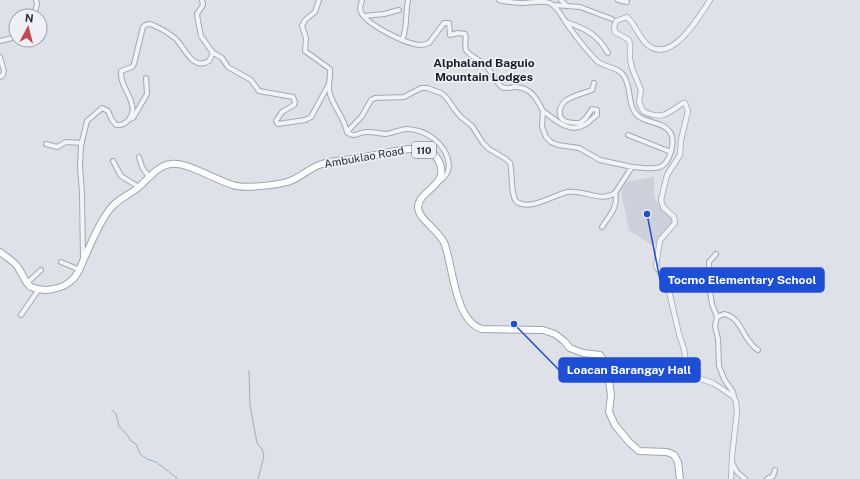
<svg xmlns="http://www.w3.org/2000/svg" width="860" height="479" viewBox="0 0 860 479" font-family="'Public Sans',sans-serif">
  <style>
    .built { fill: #cdd0da }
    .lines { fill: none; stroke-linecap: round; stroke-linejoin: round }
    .stream { stroke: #9aacc7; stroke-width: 1 }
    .minor-casing { stroke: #a4a8b2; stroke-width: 6 }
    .tertiary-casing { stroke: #a4a8b2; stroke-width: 6 }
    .primary-casing { stroke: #9ea5b3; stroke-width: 8 }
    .minor { stroke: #f1f3f6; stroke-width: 4 }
    .tertiary { stroke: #f1f3f6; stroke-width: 4.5 }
    .primary { stroke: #fff; stroke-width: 6 }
    .labels { text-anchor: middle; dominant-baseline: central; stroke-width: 3.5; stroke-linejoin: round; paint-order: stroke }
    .shield { fill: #eef0f5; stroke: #636875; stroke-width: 1 }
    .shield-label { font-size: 10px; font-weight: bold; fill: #282e3e }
    .street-label { font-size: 11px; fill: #282e3e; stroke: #eef0f5 }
    .neighbourhood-label { font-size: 12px; font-weight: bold; fill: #1a1f2f; stroke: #eef0f5 }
    .leader { fill: none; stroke: #1d4ed8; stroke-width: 1.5 }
    .callout-dot { fill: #1d4ed8; stroke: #eef0f5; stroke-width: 1.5 }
    .callout { fill: #1d4ed8; stroke: #1d4ed8; stroke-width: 1.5 }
    .callout-label { font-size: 12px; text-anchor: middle; font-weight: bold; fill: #fff }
  </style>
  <rect width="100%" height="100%" fill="#dfe1e8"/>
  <polygon class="built" points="654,177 654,196 662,211 675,218 672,226 653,246 629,230 621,191 627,182"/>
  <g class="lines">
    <g class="stream">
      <polyline points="249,371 250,405 257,443 262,449 264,456 258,479"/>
      <polyline points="112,410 116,414 119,426 128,436 131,441 136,444 140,454 147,459 156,462 178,479"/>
    </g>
    <g class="minor-casing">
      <g id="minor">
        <path d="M319,0L315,12L305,20L302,26L306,38L305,51L330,69C331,78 327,86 330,94C334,108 344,117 347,132"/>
        <path d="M362,0C361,4 359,8 361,12C367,25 406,44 420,45C424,45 426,44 429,43L444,23H449L450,35L458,33L465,34C467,39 464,44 466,50C467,54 481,61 485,65C491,70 496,83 502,87C505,89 510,88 514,87C530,86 537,99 543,111"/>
        <path d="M499,0C507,2 515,3 523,3C532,3 542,0 550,3C559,8 563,19 569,27C577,38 586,50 596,60C604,68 618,66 624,76C631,87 628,101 634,111C641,124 662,120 670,132C676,141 670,163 660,167C652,170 641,167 632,167"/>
        <polyline points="561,0 567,6"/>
        <polyline points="618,0 627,2"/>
        <polyline points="553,5 580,7 612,19"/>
        <polyline points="34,16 37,4 36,0"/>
        <polyline points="364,16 384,14 399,10"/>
        <path d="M566,22C586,29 597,34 608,53"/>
        <path d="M402,40C408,27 405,14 408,0"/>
        <polyline points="0,41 16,37"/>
        <polyline points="212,52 222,58 228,67 251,80 259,91 293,97 295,102 294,105 282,112 276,121 278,124 305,120 311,117 329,84"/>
        <polyline points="0,57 4,71 3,75 0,77"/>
        <polyline points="130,119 133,118 147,94 146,78"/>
        <polyline points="628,135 671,152"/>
        <polyline points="46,144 57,147 66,142 82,143"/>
        <polyline points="139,157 142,167 149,177"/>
        <polyline points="113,161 121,176 139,187"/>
        <path d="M438,182C445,178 449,173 449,165C447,144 426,129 406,129C398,130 391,134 385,134C378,133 373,132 366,132C358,132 354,139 347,132L362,116L371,100L375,98L404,97L421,88H427L441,93L446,97L455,110L461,117L472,126L483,143L489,149L506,159L510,163C513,173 510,196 517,202C530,211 554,195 567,192C584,189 600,203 615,193L632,167L600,160L579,148L558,145L551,142L546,137L542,127L543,111C554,119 569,134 584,125C589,123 592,118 597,115V110L592,109L586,118L580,123C571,123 557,123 560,109C561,106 563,103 565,101C572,96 584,93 592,90L594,83"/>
        <path d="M602,227C609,216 619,206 615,193"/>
        <polyline points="716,254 709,262 709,267 711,274 709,286 712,304 717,317"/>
        <path d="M83,259L82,193L80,167L81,145L87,121L102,108L108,111L112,120L116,125C126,126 135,116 132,105C130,93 120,85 121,71L132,67L134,64L143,27C148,22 151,24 157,27C164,30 170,34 176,39C185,49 193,71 209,61L213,53L201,36L198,21L197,14L203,5L202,0"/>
        <polyline points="61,262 80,270"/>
        <polyline points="27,283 41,270"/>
        <polyline points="21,315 39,289"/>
        <path d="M734,397L733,392L724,379L719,366L718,339L715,326L717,317L724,314C742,317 742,340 758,350"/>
        <polyline points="732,463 737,472 745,479"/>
        <polyline points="767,479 773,476 775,470"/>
      </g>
    </g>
    <g class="tertiary-casing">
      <path id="tertiary" d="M710,0C700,15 673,63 649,46C639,39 636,25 627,17L616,21L614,27L615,32L629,40L630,45V59L632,68L641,90L639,102L643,111C662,121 668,113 683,103H685L688,111L681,140L680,155L667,175L661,200L663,207L674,217L675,223L660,240L656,266L664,278L669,291L679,334L684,349L686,363L688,371L694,377L713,383L734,397L736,402L737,412L732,456L731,479"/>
    </g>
    <g class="primary-casing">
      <path id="primary" d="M0,252C7,258 15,261 19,269C23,275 25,283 31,287C38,290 45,291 53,289C59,288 67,285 72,280C78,275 80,268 83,261C91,244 98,224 110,209C119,197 131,195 141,185C150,177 159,165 171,164C188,162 215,180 233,185C242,189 277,185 287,182C299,179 308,169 319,165C331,160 346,160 359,158C375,156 398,149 413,149C419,149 426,150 431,152C436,155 438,159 440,164C448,186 419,190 418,207C418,220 441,231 445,245C453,268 455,321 482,329L543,330L555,334L564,341L570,348L575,350L583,353L600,355L605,362L607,368L611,395L609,412L615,425L629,442L639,451L667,452L674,455L678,462L680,479"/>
    </g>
    <use href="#minor" class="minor"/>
    <use href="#tertiary" class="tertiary"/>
    <use href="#primary" class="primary"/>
  </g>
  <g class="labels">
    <rect class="shield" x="412" y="142" width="24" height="16" rx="3"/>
    <g class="shield-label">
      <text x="424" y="150">110</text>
    </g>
    <g class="street-label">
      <text transform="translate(364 157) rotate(-10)">Ambuklao Road</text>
    </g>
    <g class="neighbourhood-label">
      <text x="484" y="63">Alphaland Baguio<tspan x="484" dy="14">Mountain Lodges</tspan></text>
    </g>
  </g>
  <path class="leader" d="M647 214L660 280M514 324L559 370"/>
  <g class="callout-dot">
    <circle cx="647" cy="214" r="4"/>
    <circle cx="514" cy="324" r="4"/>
  </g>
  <g class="callout">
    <rect x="660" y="268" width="164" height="24" rx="4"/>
    <rect x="559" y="358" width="141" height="24" rx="4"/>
  </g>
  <g class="callout-label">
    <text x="742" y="284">Tocmo Elementary School</text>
    <text x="629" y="374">Loacan Barangay Hall</text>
  </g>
  <g transform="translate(28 28) rotate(7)"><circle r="19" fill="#eef0f5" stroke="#9fa2ac"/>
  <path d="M0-3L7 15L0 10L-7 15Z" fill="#ca464d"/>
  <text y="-6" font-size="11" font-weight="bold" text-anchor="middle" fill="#282e3e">N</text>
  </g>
</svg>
